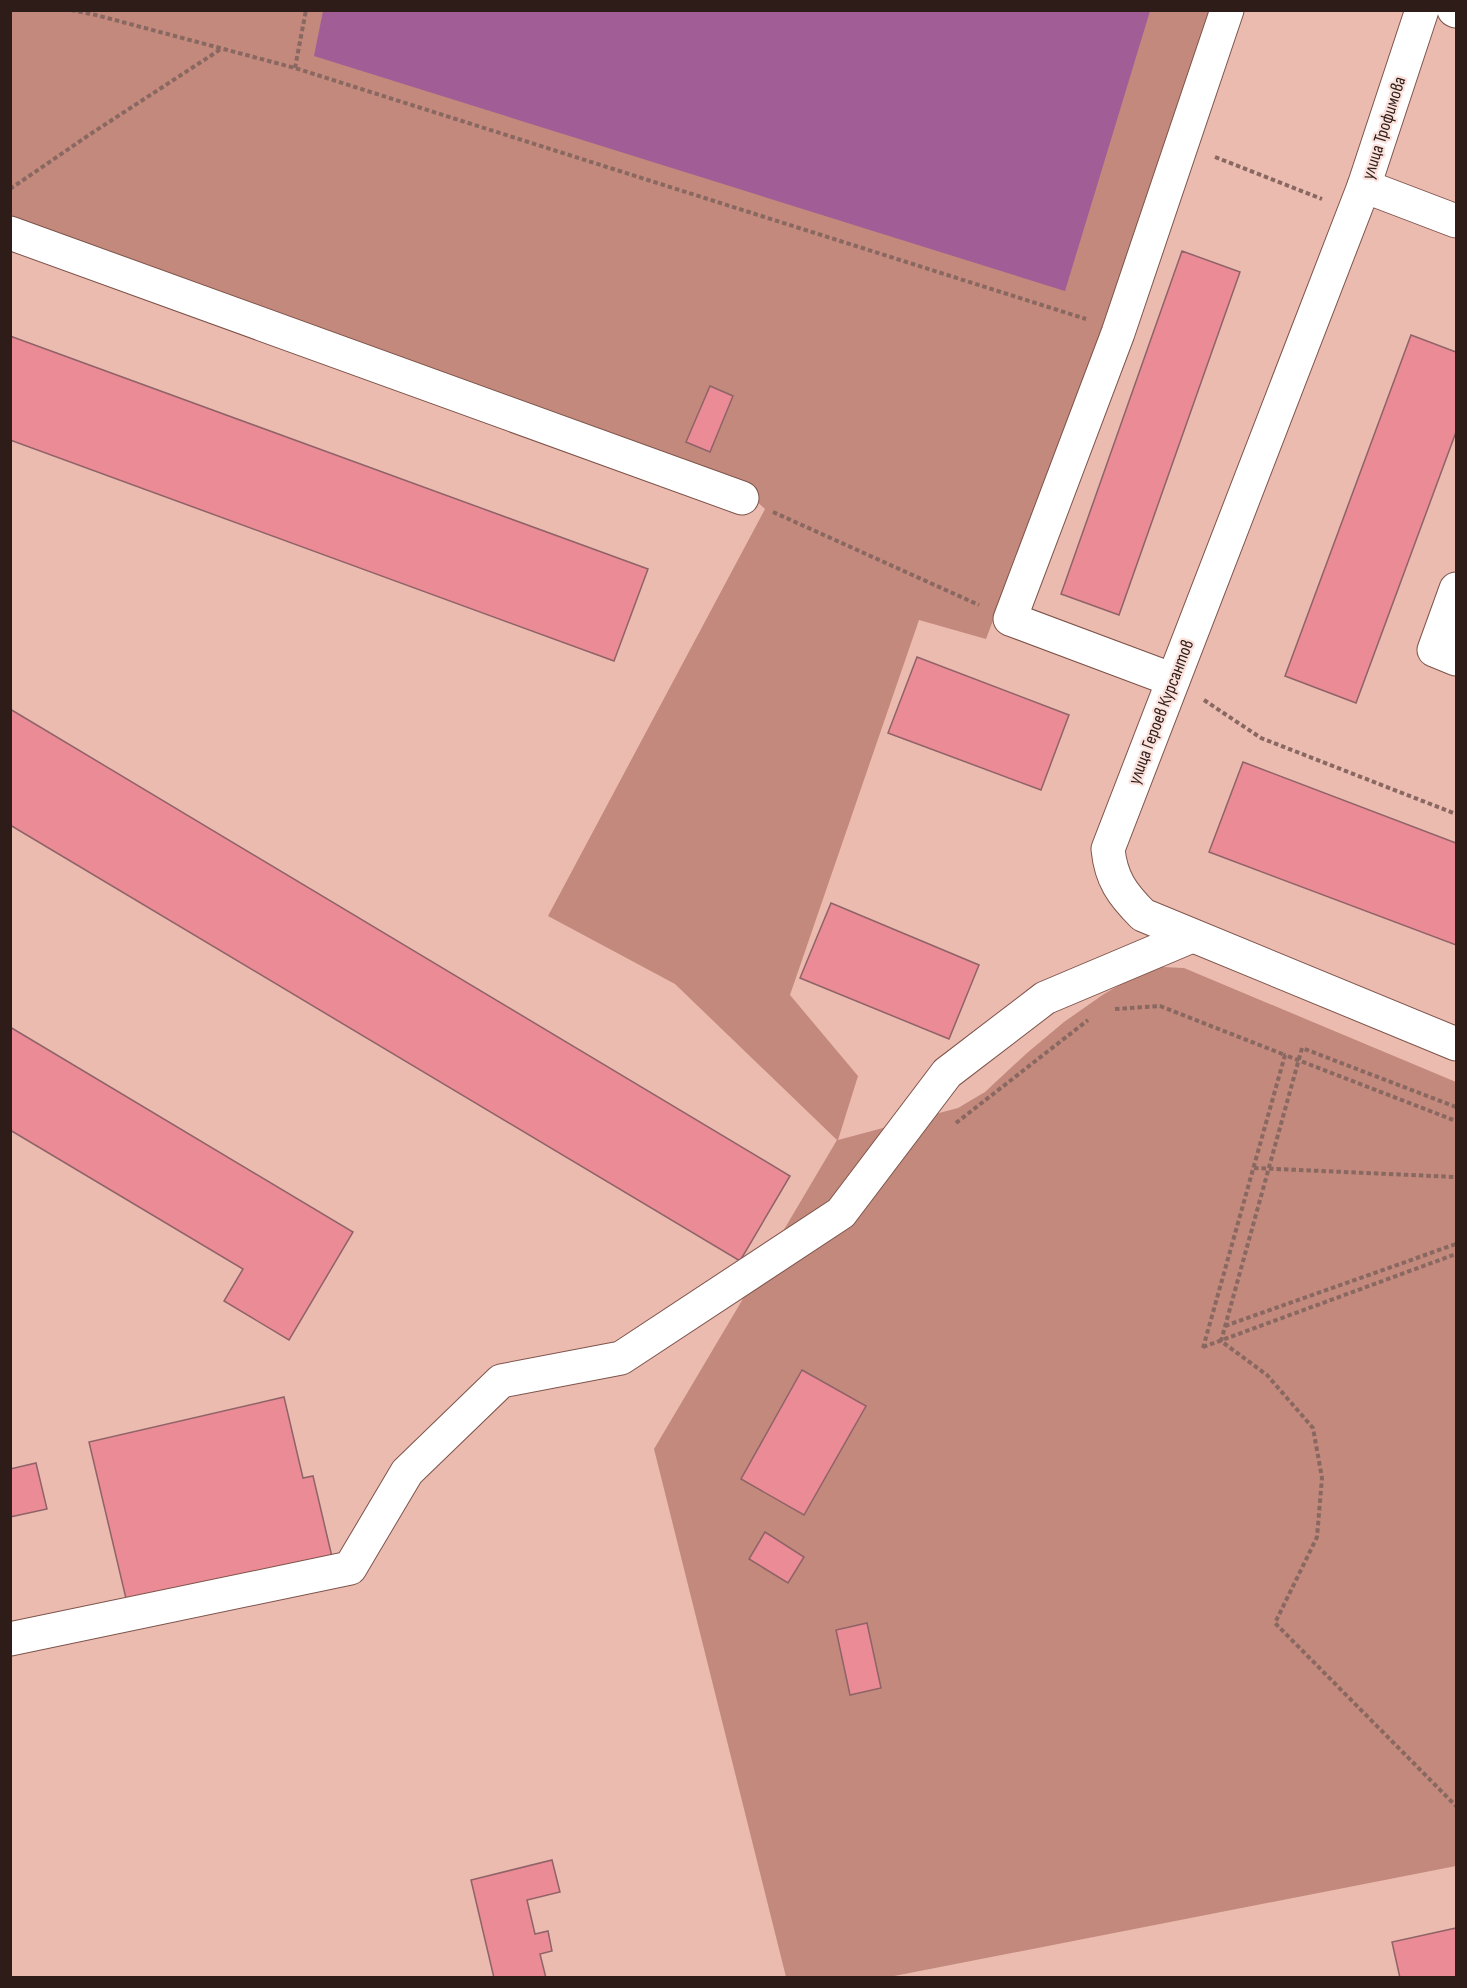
<svg xmlns="http://www.w3.org/2000/svg" width="1467" height="1988" viewBox="0 0 1467 1988" font-family="'Sofia Sans Condensed',sans-serif">
  <style>
    .green { fill: #c2897c }
    .water { fill: #a15d96 }
    .building { fill: #ea8b96; stroke: #8f6367; stroke-width: 1.5 }
    .lines { fill: none; stroke-linecap: round; stroke-linejoin: round }
    .minor-casing { stroke: #7e544b; stroke-width: 35 }
    .path { stroke: #896861; stroke-width: 4; stroke-dasharray: 4.5 3; stroke-linecap: butt }
    .minor { stroke: #fff; stroke-width: 33 }
    .labels { text-anchor: middle; dominant-baseline: central; stroke-width: 4.5; stroke-linejoin: round; paint-order: stroke }
    .street-label { font-size: 18px; fill: #2e1c18; stroke: #fbe2dc }
  </style>
  <rect width="100%" height="100%" fill="#ebbbb0"/>
  <polygon class="green" points="11,11 1211,11 1097,344 986,639 919,620 790,995 858,1076 838,1140 958,1108 985,1092 1027,1053 1064,1022 1104,994 1137,975 1162,967 1184,968 1456,1082 1456,1866 889,1977 786,1977 654,1449 837,1140 675,984 548,916 765,509 745,491 11,222"/>
  <polygon class="water" points="323,11 323,10 1150,11 1065,291 314,56"/>
  <g class="building">
    <polygon points="1182,251 1240,272 1119,615 1061,594"/>
    <polygon points="1411,335 1456,352 1456,432 1356,703 1285,676"/>
    <polygon points="10,336 648,569 614,661 10,440"/>
    <polygon points="710,386 733,396 710,452 686,442"/>
    <polygon points="917,657 1069,715 1041,790 888,733"/>
    <polygon points="10,709 790,1176 740,1261 10,825"/>
    <polygon points="1243,762 1456,843 1456,945 1209,852"/>
    <polygon points="831,903 979,965 949,1039 800,978"/>
    <polygon points="10,1027 353,1232 289,1340 224,1301 243,1269 10,1130"/>
    <polygon points="802,1370 866,1406 804,1515 741,1479"/>
    <polygon points="284,1397 303,1478 313,1476 336,1574 128,1607 89,1442"/>
    <polygon points="36,1463 47,1509 10,1517 10,1469"/>
    <polygon points="765,1532 804,1557 788,1583 749,1559"/>
    <polygon points="867,1623 881,1688 850,1695 836,1630"/>
    <polygon points="552,1860 560,1892 527,1900 535,1934 548,1931 552,1951 540,1954 546,1978 494,1978 471,1880"/>
    <polygon points="1456,1928 1456,1978 1400,1978 1392,1942"/>
  </g>
  <g class="lines">
    <g class="minor-casing">
      <g id="minor">
        <polyline points="1422,10 1364,186 1456,221"/>
        <polyline points="1454,10 1456,11"/>
        <path d="M1364,186L1108,849C1111,879 1122,894 1143,915L1456,1044"/>
        <polyline points="10,233 742,498"/>
        <polyline points="1456,589 1434,650 1456,659"/>
        <polyline points="1173,680 1010,619 1118,333 1227,10"/>
        <polyline points="10,1639 350,1568 407,1472 501,1381 621,1358 841,1213 947,1073 1045,998 1192,936"/>
      </g>
    </g>
    <g class="path">
      <polyline points="71,10 96,15 295,68 1086,319"/>
      <polyline points="295,68 306,10"/>
      <polyline points="1215,157 1322,199"/>
      <polyline points="10,189 92,133 221,49"/>
      <polyline points="773,512 979,605"/>
      <polyline points="1204,700 1261,738 1456,814"/>
      <polyline points="1115,1009 1160,1006 1285,1055"/>
      <polyline points="1456,1107 1302,1048 1221,1341 1267,1375 1313,1428 1322,1478 1317,1537 1275,1623 1456,1806"/>
      <polyline points="956,1123 1088,1020"/>
      <polyline points="1254,1168 1456,1177"/>
      <polyline points="1225,1326 1456,1244"/>
      <polyline points="1203,1347 1456,1254"/>
      <polyline points="1203,1348 1285,1055 1456,1121"/>
    </g>
    <use href="#minor" class="minor"/>
  </g>
  <g class="labels">
    <g class="street-label">
      <text transform="translate(1384 128) rotate(-72)">улица Трофимова</text>
      <text transform="translate(1161 712) rotate(-69)">улица Героев Курсантов</text>
    </g>
  </g>
  <rect width="1467" height="1988" fill="none" stroke="#2e1c18" stroke-width="24"/>
</svg>
